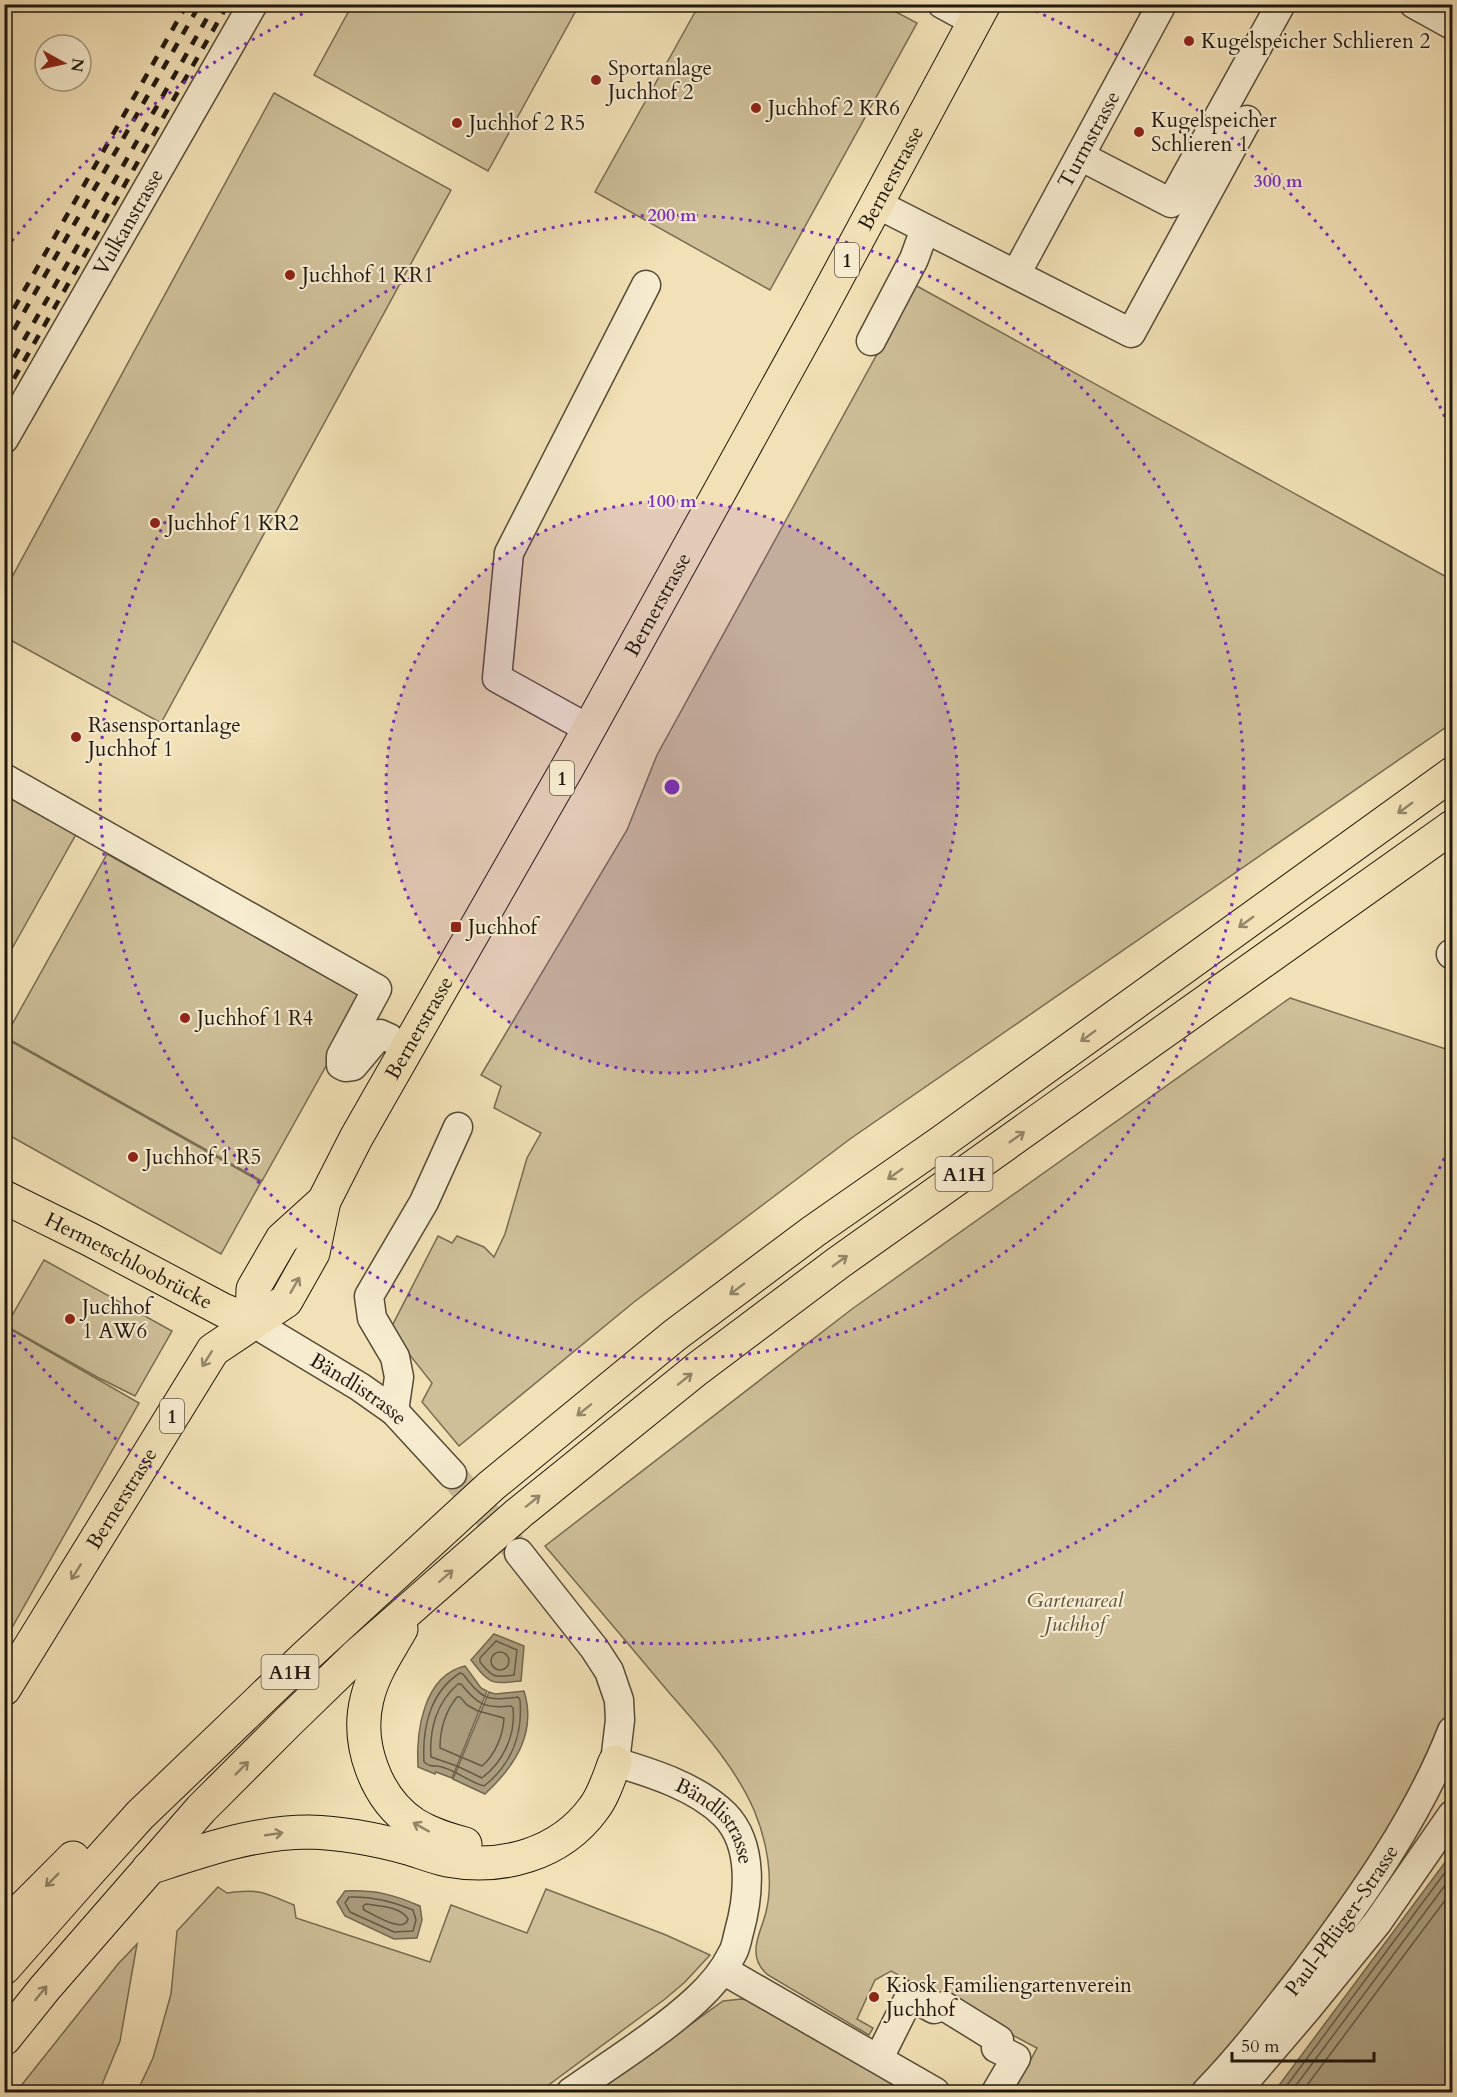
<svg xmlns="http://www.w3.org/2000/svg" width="1457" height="2097" viewBox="0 0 1457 2097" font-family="Cardo,serif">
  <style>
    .green { fill: #cebf99; stroke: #766b53; stroke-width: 1.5 }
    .water { fill: #aa9c7d; stroke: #726750; stroke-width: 1.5 }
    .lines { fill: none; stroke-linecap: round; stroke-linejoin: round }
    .shore { stroke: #645a45; stroke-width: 1.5 }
    .minor-tunnel { stroke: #c8b994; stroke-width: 28; stroke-dasharray: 28 14; stroke-linecap: butt }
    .minor-casing { stroke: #544a37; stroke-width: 31 }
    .major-casing { stroke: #1f170d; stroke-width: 35 }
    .highway-casing { stroke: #1f170d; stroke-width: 35 }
    .minor { stroke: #f7ecd0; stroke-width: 28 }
    .major { stroke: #f2e1b6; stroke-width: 33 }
    .highway { stroke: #f2e1b6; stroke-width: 33 }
    .rail { stroke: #1f170d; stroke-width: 4.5; stroke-dasharray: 10 10; stroke-linecap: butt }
    .oneway { stroke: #93866a }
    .ring { fill: none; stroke: #7b2cbf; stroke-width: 3; stroke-dasharray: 3 6 }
    .poi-dot { fill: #8f2418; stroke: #f7ecd0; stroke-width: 2 }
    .labels { text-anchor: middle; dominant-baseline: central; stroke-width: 4.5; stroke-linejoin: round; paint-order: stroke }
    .shield { fill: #f7ecd0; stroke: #605748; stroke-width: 1.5 }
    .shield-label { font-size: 20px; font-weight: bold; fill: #1f170d }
    .poi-label { font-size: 21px; fill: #1f170d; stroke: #f7ecd0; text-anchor: start }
    .street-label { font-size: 21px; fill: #1f170d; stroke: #f7ecd0 }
    .park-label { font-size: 21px; font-style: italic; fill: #5c523e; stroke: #f7ecd0 }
    .centre { fill: #7b2cbf; stroke: #f7ecd0; stroke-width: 3 }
    .ring-label { font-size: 18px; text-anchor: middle; font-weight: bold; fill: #7b2cbf; stroke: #f7ecd0; stroke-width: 4.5; stroke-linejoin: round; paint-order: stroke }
  </style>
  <rect width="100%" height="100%" fill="#f2e1b6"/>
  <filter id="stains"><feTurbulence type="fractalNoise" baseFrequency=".00333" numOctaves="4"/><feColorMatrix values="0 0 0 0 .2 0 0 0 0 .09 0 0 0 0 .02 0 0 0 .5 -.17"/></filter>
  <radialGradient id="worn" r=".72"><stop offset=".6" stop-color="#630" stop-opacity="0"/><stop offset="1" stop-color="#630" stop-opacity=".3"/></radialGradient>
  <g class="green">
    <polygon points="352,5 352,4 579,5 488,171 314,75"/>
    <polygon points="699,5 883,5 917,23 770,290 595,192"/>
    <polygon points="274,93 451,190 161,723 5,637 5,590"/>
    <polygon points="915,285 1452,580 1452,723 850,1139 634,1302 459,1446 422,1402 432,1383 390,1330 438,1236 452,1243 457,1236 484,1247 494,1257 505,1234 527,1158 541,1133 494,1108 501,1086 481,1075 627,830 657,755"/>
    <polygon points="5,787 79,829 5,961"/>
    <polygon points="107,854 364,998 262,1181 5,1037"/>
    <path d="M1290,998L1452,1051V1704L1435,1744L1377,1849L1314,1944L1193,2089L1190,2092H1013L1037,2048L891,1971L875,1980L857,2019L873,2028L869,2035L768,1975C761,1969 756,1962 756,1952C755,1939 763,1925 766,1912C774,1879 767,1841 754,1810C734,1764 698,1726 666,1689C626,1641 586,1594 545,1546L852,1309Z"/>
    <polygon points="5,1038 261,1182 221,1254 5,1133"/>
    <polygon points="44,1260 172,1331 135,1396 97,1377 6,1326"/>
    <polygon points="5,1326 139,1403 5,1640"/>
    <path d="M218,1887L227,1893C259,1888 265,1893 294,1905L296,1918L430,1962L451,1905L527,1933L546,1889L666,1935L710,1955L685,1982L665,1999L539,2092H137L153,2058L171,1994L177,1931Z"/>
    <polygon points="137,1944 120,2041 99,2092 16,2092 118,1964"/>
    <polygon points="742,1999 749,2000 915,2092 597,2092 723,2001"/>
  </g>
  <g class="water">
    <path d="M494,1634L524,1646L521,1681C489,1684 491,1685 471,1660Z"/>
    <path d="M465,1666L481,1688L487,1691L452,1778L436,1772L435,1774L418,1767C416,1732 423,1676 465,1666Z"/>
    <path d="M524,1691C537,1733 515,1766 485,1794L453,1779L489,1692L495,1694Z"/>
    <polygon points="1452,1853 1452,2092 1274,2092"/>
    <path d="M345,1891C376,1890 392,1894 420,1906L422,1920L417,1938L394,1939L345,1916L337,1902Z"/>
  </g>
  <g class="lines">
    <g class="shore">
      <path d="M496,1641L517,1650L514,1675C494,1678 492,1677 480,1662V1658Z"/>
      <circle cx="500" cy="1661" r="9"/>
      <path d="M460,1673L463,1674C483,1700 486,1701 518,1697L520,1700C523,1735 511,1765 484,1786C468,1782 454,1768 437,1766C431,1766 429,1766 424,1762C422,1728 430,1692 460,1673Z"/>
      <path d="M458,1684H461C477,1704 485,1709 511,1706L513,1708C516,1735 503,1762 482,1778L457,1766L431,1757C429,1729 437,1702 458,1684Z"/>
      <path d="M457,1697H460L467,1705L478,1711L504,1718C503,1736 495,1755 482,1766L440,1748C440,1729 445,1712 457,1697Z"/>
      <path d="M349,1897C373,1896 392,1901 413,1910L416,1920L413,1931L394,1932L350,1912L345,1903Z"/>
      <path d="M366,1904C380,1906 401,1907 408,1919C404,1934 374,1915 364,1910L363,1906Z"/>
      <polyline points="1282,2092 1452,1863"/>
      <polyline points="1291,2092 1452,1876"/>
      <polyline points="1302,2092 1452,1891"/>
    </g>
    <polyline class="minor-tunnel" points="452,1474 513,1546"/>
    <g class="minor-casing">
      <g id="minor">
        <polyline points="942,4 975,22"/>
        <polyline points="1414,4 1452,25"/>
        <polyline points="1080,156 1171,203 1281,4"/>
        <polyline points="877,204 1131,333 1247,120"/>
        <path id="s1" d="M1016,274L1162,4"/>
        <polyline points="871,341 914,259 925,229"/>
        <path id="s2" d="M4,439L253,4"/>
        <polyline points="589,729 497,678 509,553 646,285"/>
        <polyline points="4,778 377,989 341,1056 341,1065 345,1067 353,1066 380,1034 389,1038"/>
        <polyline points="1451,954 1452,954"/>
        <path id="s3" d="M252,1322L360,1387L394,1411L452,1474"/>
        <polyline points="394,1411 399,1377 395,1357 372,1318 369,1296 424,1202 458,1127"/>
        <path id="s4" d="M519,1553L594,1648L609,1671L619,1700L620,1720L615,1762C652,1773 697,1787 725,1815C754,1845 749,1896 739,1932C737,1939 736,1948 732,1954C724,1971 709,1988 696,2000C659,2034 612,2063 571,2092"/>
        <polyline points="723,1970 935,2092"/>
        <polyline points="879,2058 910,1996 934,2009 944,2006 999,2040 996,2048 1016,2058 996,2092"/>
        <path id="s5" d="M1206,2092C1242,2055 1273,2014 1305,1973C1361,1898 1418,1818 1452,1731"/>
        <polyline points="1236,2092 1307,2009 1377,1923 1452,1815"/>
      </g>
    </g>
    <g class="major-casing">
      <g id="major">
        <path id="s6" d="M4,1197L89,1239L223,1310L252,1322"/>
        <polyline points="252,1322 253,1289 275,1251 282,1239 324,1201"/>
        <path id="s7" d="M4,1689L213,1350L286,1301L313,1253L324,1201L356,1138L574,756L817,315L984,4"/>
      </g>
    </g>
    <g class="highway-casing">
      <g id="highway">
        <path d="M401,1629C388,1652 373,1673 367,1699C356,1743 375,1798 414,1824C430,1834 447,1839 465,1844"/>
        <path d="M149,1868C201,1851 254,1832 309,1832C343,1833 375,1839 408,1848C421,1852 434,1857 447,1860C501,1870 560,1855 594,1808C604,1795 609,1777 615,1762"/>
        <polyline points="4,1927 73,1858"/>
        <polyline points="4,1968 78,1884 140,1815 305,1657 491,1486 675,1335 814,1231 943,1141 1452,774"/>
        <polyline points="4,2039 45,1988 201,1809 287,1723 355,1657 519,1513 697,1369 838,1263 1452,827"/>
      </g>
    </g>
    <use href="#minor" class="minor"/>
    <use href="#major" class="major"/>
    <use href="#highway" class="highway"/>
    <g class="rail">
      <polyline points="4,326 187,4"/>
      <polyline points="4,347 200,4"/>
      <polyline points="4,375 215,4"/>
      <polyline points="4,396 228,4"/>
    </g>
  </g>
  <defs><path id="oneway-shaft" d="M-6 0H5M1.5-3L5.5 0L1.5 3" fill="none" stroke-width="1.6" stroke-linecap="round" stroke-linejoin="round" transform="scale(1.5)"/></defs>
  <g class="oneway">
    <use href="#oneway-shaft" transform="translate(1405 808) rotate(144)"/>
    <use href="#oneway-shaft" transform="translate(1246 922) rotate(144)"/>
    <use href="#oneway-shaft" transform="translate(1088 1036) rotate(144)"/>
    <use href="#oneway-shaft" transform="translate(1017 1137) rotate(-35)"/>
    <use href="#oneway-shaft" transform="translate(895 1174) rotate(145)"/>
    <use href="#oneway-shaft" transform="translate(840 1261) rotate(-36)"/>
    <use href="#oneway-shaft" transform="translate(295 1285) rotate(-60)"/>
    <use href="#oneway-shaft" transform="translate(737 1289) rotate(143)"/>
    <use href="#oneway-shaft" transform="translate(207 1359) rotate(122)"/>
    <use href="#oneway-shaft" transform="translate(685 1379) rotate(-39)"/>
    <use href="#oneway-shaft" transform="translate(584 1410) rotate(141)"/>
    <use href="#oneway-shaft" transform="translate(533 1501) rotate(-39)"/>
    <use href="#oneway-shaft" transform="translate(76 1572) rotate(122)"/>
    <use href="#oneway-shaft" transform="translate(446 1576) rotate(-41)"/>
    <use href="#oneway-shaft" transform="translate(242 1768) rotate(-45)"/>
    <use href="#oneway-shaft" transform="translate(421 1827) rotate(-151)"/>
    <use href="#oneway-shaft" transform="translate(274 1834) rotate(-8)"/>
    <use href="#oneway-shaft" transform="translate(52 1880) rotate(135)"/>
    <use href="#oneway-shaft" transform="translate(41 1993) rotate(-51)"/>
  </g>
  <circle cx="672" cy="787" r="286" fill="#7b2cbf" fill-opacity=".12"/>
  <g class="ring">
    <circle cx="672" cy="787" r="286"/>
    <circle cx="672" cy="787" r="572"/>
    <path d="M1452 1142A857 857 0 0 1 6 1326M6 248A857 857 0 0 1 317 7M1027 7A857 857 0 0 1 1452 432"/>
  </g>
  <g class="poi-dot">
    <circle cx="1189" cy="41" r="6"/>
    <circle cx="596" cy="80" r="6"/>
    <circle cx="756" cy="108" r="6"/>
    <circle cx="457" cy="123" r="6"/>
    <circle cx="1139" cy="132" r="6"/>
    <circle cx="290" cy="275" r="6"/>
    <circle cx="155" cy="523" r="6"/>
    <circle cx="76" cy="737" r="6"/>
    <rect x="450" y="921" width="12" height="12" rx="3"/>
    <circle cx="185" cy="1018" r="6"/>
    <circle cx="133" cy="1157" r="6"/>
    <circle cx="70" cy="1319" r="6"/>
    <circle cx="874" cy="1997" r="6"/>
  </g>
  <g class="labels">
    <g class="shield">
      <rect x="835" y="243" width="24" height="34" rx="4.5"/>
      <rect x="550" y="761" width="24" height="34" rx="4.5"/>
      <rect x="935.5" y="1157" width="57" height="34" rx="4.5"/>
      <rect x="160" y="1399" width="24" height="34" rx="4.5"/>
      <rect x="261.5" y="1655" width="57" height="34" rx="4.5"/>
    </g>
    <g class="shield-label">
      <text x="847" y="260">1</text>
      <text x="562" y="778">1</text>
      <text x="964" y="1174">A1H</text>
      <text x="172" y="1416">1</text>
      <text x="290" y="1672">A1H</text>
    </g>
    <g class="poi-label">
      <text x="1201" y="41">Kugelspeicher Schlieren 2</text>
      <text x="608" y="68">Sportanlage<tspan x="608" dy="24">Juchhof 2</tspan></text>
      <text x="768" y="108">Juchhof 2 KR6</text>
      <text x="1151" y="120">Kugelspeicher<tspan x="1151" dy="24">Schlieren 1</tspan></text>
      <text x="469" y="123">Juchhof 2 R5</text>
      <text x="302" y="275">Juchhof 1 KR1</text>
      <text x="167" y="523">Juchhof 1 KR2</text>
      <text x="88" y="725">Rasensportanlage<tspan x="88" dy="24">Juchhof 1</tspan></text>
      <text x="468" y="927">Juchhof</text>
      <text x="197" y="1018">Juchhof 1 R4</text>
      <text x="145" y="1157">Juchhof 1 R5</text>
      <text x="82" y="1307">Juchhof<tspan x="82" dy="24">1 AW6</tspan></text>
      <text x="886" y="1985">Kiosk Familiengartenverein<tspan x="886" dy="24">Juchhof</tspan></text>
    </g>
    <g class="street-label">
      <text stroke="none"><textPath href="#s1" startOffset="153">Turmstrasse</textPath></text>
      <text stroke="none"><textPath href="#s7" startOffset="1764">Bernerstrasse</textPath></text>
      <text stroke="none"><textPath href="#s2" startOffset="250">Vulkanstrasse</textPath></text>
      <text stroke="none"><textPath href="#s7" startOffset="1278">Bernerstrasse</textPath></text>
      <text stroke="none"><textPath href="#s7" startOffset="792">Bernerstrasse</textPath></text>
      <text stroke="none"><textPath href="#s6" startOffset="140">Hermetschloobrücke</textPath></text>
      <text stroke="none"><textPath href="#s3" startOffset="126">Bändlistrasse</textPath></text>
      <text stroke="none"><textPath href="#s7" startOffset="224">Bernerstrasse</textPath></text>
      <text stroke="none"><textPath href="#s4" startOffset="363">Bändlistrasse</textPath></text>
      <text stroke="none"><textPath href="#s5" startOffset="219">Paul-Pflüger-Strasse</textPath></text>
    </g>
    <g class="park-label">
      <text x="1075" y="1600">Gartenareal<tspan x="1075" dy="24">Juchhof</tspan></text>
    </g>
  </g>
  <circle cx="672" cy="787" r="9" class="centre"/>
  <g class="ring-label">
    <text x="1278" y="187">300 m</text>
    <text x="672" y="221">200 m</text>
    <text x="672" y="507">100 m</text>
  </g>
  <rect width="1457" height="2097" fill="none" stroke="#f2e1b6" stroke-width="24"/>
  <rect x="6" y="6" width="1445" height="2085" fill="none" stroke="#1f170d" stroke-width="3"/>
  <rect x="12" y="12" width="1433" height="2073" fill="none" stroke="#1f170d" stroke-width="1.5"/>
  <g transform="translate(63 63) rotate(98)"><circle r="28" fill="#f7ecd0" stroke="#a19782" stroke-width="1.5"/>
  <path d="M0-4.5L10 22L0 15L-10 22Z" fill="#8f2418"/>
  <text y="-9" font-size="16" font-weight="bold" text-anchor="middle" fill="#1f170d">N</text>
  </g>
  <path d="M1232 2052v9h142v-9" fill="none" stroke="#1f170d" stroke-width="3"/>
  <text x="1241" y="2052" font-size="18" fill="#1f170d" stroke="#f7ecd0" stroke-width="4.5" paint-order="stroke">50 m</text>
  <rect width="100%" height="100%" filter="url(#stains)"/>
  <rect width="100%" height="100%" fill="url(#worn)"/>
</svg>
